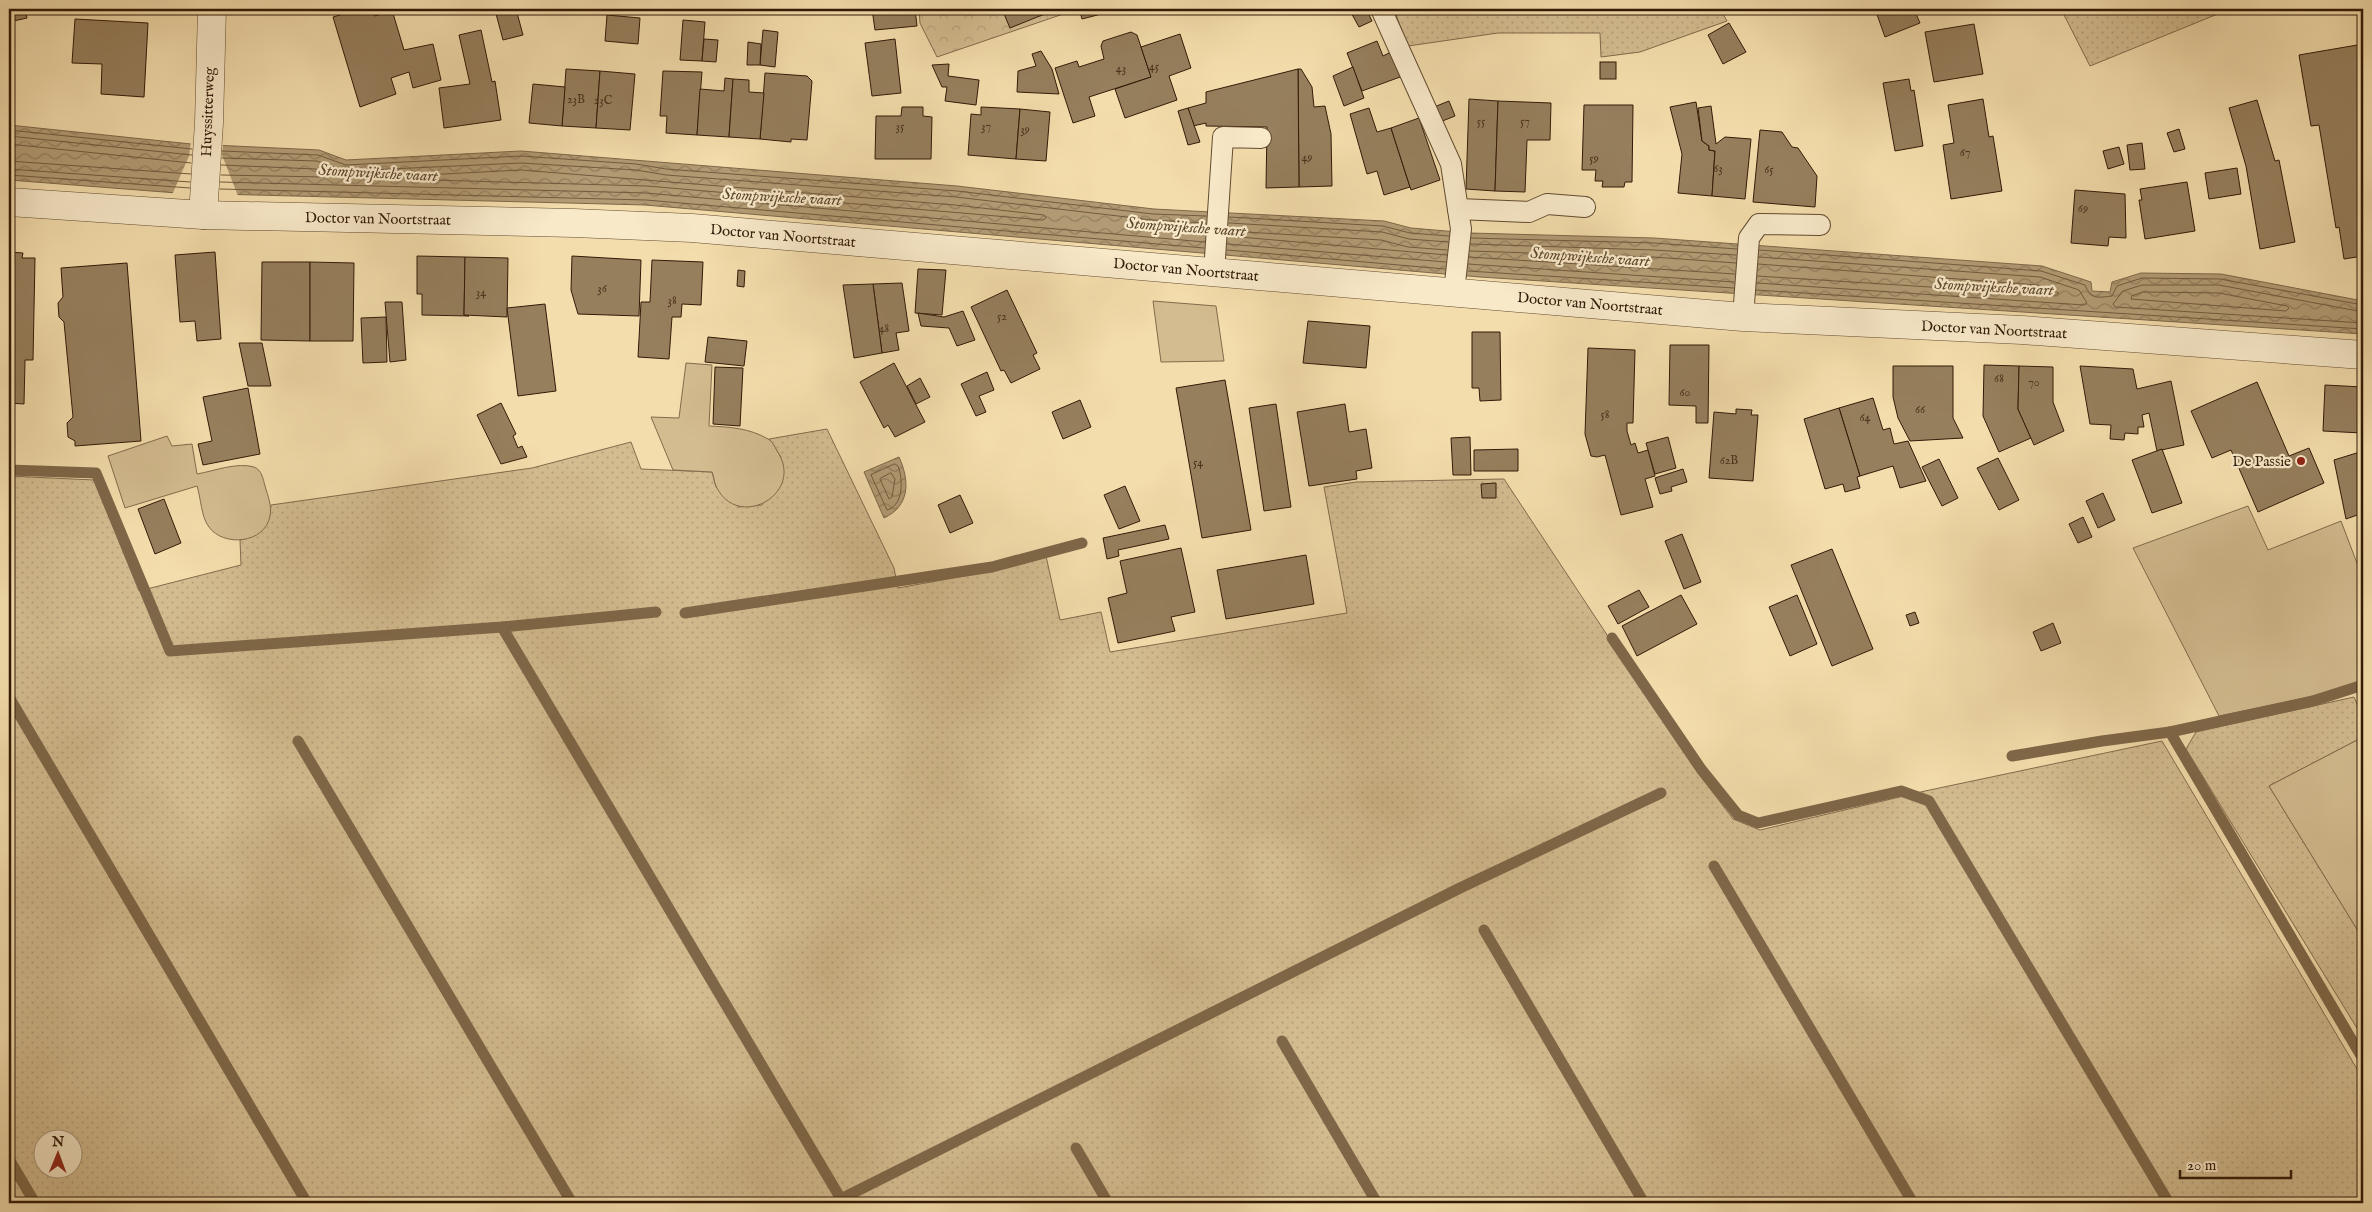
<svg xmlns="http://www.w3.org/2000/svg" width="2372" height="1212" viewBox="0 0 2372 1212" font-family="'IM FELL English',serif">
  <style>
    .grass { fill: url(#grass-dots); stroke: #826b4c; fill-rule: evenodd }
    .forest { fill: url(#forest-crowns); stroke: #826b4c }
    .garden { fill: #d3bc90; stroke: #826b4c }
    .water { fill: url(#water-waves); stroke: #7e6748 }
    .pier { fill: #f4ddac }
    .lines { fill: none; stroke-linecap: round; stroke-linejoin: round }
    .shore { stroke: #725a3e; stroke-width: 1 }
    .stream { stroke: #7e6748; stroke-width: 11 }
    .building { fill: #967f5d; stroke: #311a07 }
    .lane-casing { stroke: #624b30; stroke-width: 22 }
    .street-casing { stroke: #624b30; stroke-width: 29 }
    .lane { stroke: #f8e9c9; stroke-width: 20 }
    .street { stroke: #f8e9c9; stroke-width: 28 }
    .poi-dot { fill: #8f2418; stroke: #f8e9c9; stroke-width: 2 }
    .labels { text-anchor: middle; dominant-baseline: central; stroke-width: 4.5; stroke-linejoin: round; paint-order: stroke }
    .number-label { font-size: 12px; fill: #4a331c }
    .street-label { font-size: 15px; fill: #311a07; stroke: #f8e9c9 }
    .poi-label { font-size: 15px; fill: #311a07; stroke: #f8e9c9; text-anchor: end }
    .water-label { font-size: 16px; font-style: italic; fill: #5e472d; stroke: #f8e9c9 }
  </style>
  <defs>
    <pattern id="grass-dots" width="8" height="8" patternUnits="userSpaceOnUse" patternTransform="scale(1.25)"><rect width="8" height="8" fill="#d3bc90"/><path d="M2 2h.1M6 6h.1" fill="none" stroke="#b6a17b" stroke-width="1.8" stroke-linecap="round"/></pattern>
    <pattern id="forest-crowns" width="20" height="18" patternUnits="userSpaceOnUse" patternTransform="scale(1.25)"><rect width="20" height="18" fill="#d3bc90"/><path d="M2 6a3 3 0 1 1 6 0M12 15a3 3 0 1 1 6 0" fill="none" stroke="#b6a17b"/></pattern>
    <pattern id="water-waves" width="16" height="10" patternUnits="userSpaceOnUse" patternTransform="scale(1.25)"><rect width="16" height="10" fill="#b29b74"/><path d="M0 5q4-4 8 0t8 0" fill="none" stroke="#917e5d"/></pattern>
  </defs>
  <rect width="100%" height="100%" fill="#f4ddac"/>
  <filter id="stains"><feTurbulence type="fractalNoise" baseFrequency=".004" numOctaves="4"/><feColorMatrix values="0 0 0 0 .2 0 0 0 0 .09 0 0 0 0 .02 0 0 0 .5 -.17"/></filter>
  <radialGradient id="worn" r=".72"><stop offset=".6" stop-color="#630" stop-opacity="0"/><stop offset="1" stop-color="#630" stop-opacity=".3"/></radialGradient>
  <g class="grass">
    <polygon points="1427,9 1720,9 1727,21 1640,52 1601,57 1600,33 1498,33 1408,46 1396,15"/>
    <polygon points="2061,9 2230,9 2090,66"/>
    <path d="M827,429L894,568L898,588L992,571L1046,556L1060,620L1101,612L1110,652L1347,613L1324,487L1356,482L1504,479L1699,774L1733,819L1760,830L1925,791L2162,741L2363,1079V1203H9V476L94,480L139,591L241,565L240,540C259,536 270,524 271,505L532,468L631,442L641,469L712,472L716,487L739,507L762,505L781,457L769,439ZM42,1140H72V1170H42Z"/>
    <polygon points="2354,697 2363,718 2363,737 2269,786 2363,939 2363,1038 2186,749 2196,732"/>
  </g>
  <polygon class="forest" points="919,9 1078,9 937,57 920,23"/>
  <g class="garden">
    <polygon points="1153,301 1216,306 1224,361 1161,362"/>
    <path d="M686,363L712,365L709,426C730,427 749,428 768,439C772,441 775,447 777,451C806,494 737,532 716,486C714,482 714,476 712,472L673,470L651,417L679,418Z"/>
    <path d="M167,436L172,446L192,444L197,474C214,471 237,462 254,467C262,470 263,479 265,486C268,496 272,506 270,516C265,544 223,547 209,527C201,517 201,498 197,486L125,508L108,456Z"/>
    <polygon points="2248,506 2268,550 2341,521 2363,579 2363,681 2310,697 2219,716 2133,548"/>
    <polygon points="2363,737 2363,939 2269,786"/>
  </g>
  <g class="water">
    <polygon points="9,125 191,144 319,150 346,160 521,151 957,186 1154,209 1384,221 1411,228 1470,233 1654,238 2042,266 2091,282 2092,291 2110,292 2112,282 2141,273 2221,274 2363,301 2363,334 1480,277 645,205 177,193 9,180"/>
    <path d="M899,457C910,481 910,506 884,518L864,472Z"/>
  </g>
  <polygon class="pier" points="191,141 223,144 222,155 238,196 172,195 189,156"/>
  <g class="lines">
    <g class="shore">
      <polyline points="9,130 192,149"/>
      <polyline points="9,136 192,155"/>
      <polyline points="9,144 191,163"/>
      <polyline points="222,151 318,155 346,165 521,156 636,164 666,169 957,191 1153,214 1206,216"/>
      <polyline points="222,158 317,161 346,171 521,163 636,170 666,175 956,197 1152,220 1206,223"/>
      <polyline points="9,161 191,174"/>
      <polyline points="9,169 190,182"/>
      <polygon points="521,170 955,205 1044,215 1046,218 1043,220 647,186 431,180 428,177 430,175"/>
      <polyline points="9,175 190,188"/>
      <polyline points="221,175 324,177 327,175 316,169 221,165"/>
      <polyline points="220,182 646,193 1205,242"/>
      <polyline points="220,189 646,200 1204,248"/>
      <polyline points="1229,217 1383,226 1410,233 1449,236"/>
      <polyline points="1229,223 1382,232 1409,239 1448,242"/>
      <polyline points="1228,231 1381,240 1408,247 1447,250"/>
      <polyline points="1228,236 1447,255"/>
      <polyline points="1471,238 1654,243 1737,249"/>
      <polyline points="1227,244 1446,262"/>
      <polyline points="1471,244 1654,250 1736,255"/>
      <polyline points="1227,250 1445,269"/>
      <path d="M1759,250L2041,271L2085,285C2091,299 2096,298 2112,296L2117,286L2142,278L2220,279L2363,305"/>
      <polyline points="1470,251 1653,257 1736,263"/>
      <polyline points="1469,257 1735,274"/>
      <polyline points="1468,264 1734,282"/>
      <polyline points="1468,271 1734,288"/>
      <polyline points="1757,276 2056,295 2059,293 2038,285 1758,264"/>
      <polyline points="1757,283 2084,305 2087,303 2079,290 2040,277 1759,257"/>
      <polyline points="1756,290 2363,329"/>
      <polygon points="2144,292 2219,293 2287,306 2289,308 2286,311 2131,299 2132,296"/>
      <polyline points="2363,312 2219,285 2142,285 2123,291 2113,304 2115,307 2363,323"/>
      <path d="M895,464L898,466C903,479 904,505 887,510L871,475Z"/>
      <polygon points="891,473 895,479 892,497 889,499 880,479"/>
    </g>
    <g class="stream">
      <polyline points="9,470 96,473 170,651 502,627 656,612"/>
      <polyline points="685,613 992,567 1082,543"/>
      <polyline points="502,627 841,1199 1460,888 1661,793"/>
      <polyline points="1612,638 1701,769 1738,815 1758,823 1901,791 1929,801 2169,1203"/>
      <polyline points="9,697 307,1203"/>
      <polyline points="2170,732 2313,701 2363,685"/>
      <polyline points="298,741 572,1203"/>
      <polyline points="2012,756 2102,741 2170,732 2363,1059"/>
      <polyline points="1714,866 1913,1203"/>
      <polyline points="1484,930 1644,1203"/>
      <polyline points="1282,1041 1377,1203"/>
      <polyline points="1076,1148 1108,1203"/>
      <polyline points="9,1159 35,1203"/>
    </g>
  </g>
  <g class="building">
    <polygon points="9,9 25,9 27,18 9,22"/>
    <polygon points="360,9 373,9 375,16 392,10 404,50 433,44 441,80 413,88 409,72 391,78 396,94 360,107 333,17"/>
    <polygon points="501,9 516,9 523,35 503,40 495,10"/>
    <polygon points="872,9 915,9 917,26 875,30"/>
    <polygon points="1002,9 1057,9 1010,28"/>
    <polygon points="1079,9 1109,9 1109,12 1082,19"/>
    <polygon points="1349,9 1366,9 1372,21 1359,27"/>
    <polygon points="1875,9 1914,9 1920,23 1885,37"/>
    <polygon points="607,15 640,18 638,44 605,41"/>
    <polygon points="75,19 148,23 144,97 101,94 102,64 72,63"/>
    <polygon points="683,20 705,22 702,61 680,60"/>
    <polygon points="1729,23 1746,52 1723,64 1708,35"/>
    <polygon points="1974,24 1983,74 1934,82 1925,32"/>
    <polygon points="481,30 492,82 495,81 501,120 444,128 439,88 470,84 459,35"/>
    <polygon points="763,30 778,32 775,67 760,65"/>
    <polygon points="1131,32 1137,35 1151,77 1089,97 1095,116 1073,123 1055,68 1077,61 1079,67 1104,59 1101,46 1103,41"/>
    <polygon points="1180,34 1191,68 1169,76 1177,100 1125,118 1115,89 1151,77 1141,47"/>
    <polygon points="704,39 718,40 716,62 702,61"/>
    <polygon points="895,39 901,93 872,96 865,43"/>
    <polygon points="1377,41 1383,56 1391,52 1400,77 1362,91 1347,53"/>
    <polygon points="748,42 761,44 760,65 747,65"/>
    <polygon points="9,44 12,60 9,61"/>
    <polygon points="2363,44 2363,256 2344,259 2339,227 2336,228 2319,125 2311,126 2299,55"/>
    <polygon points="1041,51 1052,69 1059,94 1017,92 1018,71 1036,66 1032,54"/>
    <rect x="1600" y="62" width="16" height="17"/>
    <polygon points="949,64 948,76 979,80 976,105 945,101 947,87 942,87 932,65"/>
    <polygon points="1353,67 1364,98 1344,106 1333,76"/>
    <polygon points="566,69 600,71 596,128 562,126"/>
    <polygon points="1298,69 1301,69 1312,87 1314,107 1325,106 1331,134 1332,186 1299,187"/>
    <polygon points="1298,69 1299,187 1266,188 1267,127 1206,126 1206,123 1193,126 1188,108 1206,103 1206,92"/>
    <polygon points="600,71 635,74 630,130 596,128"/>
    <polygon points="663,71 702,72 697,135 666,133 667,116 660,116"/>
    <polygon points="765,73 807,76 812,81 807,140 791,139 791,142 760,139"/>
    <polygon points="725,78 733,79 729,137 697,135 700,89 724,91"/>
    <polygon points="733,79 749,80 749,92 764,93 760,139 729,137"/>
    <polygon points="1909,79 1911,91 1914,90 1923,146 1895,151 1883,83"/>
    <polygon points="533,84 565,87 562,126 529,123"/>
    <polygon points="1469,99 1498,101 1495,191 1466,189"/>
    <polygon points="1983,99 1989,137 1993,136 2002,191 1951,199 1943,145 1954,143 1948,105"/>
    <polygon points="2257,100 2275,161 2279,160 2295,242 2260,249 2246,166 2229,108"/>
    <polygon points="1449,101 1455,116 1440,122 1434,107"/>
    <polygon points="1498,101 1551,103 1550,140 1527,140 1525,192 1495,191"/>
    <polygon points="1696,102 1702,141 1709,146 1709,150 1715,151 1712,196 1678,193 1682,154 1670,107"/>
    <polygon points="1584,105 1633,105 1632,182 1625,182 1624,187 1602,187 1603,181 1595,181 1596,170 1582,170"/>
    <polygon points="1711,106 1716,144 1725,137 1751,139 1745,199 1712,196 1715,151 1709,150 1709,146 1702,141 1698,108"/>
    <polygon points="902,107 923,107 923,116 932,117 931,159 875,159 876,116 901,116"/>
    <polygon points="981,107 1020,109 1016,159 968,155 971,114 981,115"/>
    <polygon points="1188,108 1200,142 1188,145 1178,111"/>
    <polygon points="1369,108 1377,132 1391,128 1410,187 1384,195 1377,171 1367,174 1350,114"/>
    <polygon points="1020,109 1050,112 1046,161 1016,159"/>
    <polygon points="1419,118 1440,180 1411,190 1391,128"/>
    <polygon points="2179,129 2185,149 2174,152 2167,133"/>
    <polygon points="1760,130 1782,132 1792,147 1798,148 1817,176 1815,207 1753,202"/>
    <polygon points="2142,143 2145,169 2130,170 2127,145"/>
    <polygon points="2119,147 2124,164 2108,169 2103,151"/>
    <polygon points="2237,168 2241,194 2209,199 2205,173"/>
    <polygon points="2187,182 2195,231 2145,239 2139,200 2142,200 2140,189"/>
    <polygon points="2075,190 2125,194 2126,238 2109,237 2108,246 2071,243"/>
    <polygon points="9,252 23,253 22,258 35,258 33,360 25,360 24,404 9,403"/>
    <polygon points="215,252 221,339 197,341 195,321 180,322 175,255"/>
    <polygon points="417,256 465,257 464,315 469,316 422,315 422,294 417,294"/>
    <polygon points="572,256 641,260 639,316 578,314 571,290"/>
    <polygon points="465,257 508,258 507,317 464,315"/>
    <polygon points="652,260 703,262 701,305 682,304 681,317 672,317 669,359 638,357 641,302 650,302"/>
    <polygon points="262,262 310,262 310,341 261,340"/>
    <polygon points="310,262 354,263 353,341 310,341"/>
    <polygon points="127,263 141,441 75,446 75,441 68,437 67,423 73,417 64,322 59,317 58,303 63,297 61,268"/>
    <polygon points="918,269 946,270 942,315 915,313"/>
    <polygon points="738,270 745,271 744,287 737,286"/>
    <polygon points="902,283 909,331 896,333 899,350 882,353 873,284"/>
    <polygon points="873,284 882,353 854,358 843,285"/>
    <polygon points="1007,290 1037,353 1033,355 1040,369 1011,383 1004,370 1001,371 971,307"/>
    <polygon points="385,302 402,302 406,360 390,362"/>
    <polygon points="545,304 556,391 518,396 507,308"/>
    <polygon points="963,311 975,340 957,346 949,328 921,326 918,313 944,317"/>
    <polygon points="386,317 387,362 363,363 361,318"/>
    <polygon points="1308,321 1370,326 1366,368 1303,363"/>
    <polygon points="1472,332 1500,332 1501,400 1480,401 1479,388 1472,388"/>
    <polygon points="708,337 747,341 744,366 705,362"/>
    <polygon points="239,343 262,343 271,386 248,386"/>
    <polygon points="1670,345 1709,345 1708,423 1696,423 1696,406 1669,405"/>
    <polygon points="1588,348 1635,350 1633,423 1627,423 1627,431 1631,445 1635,443 1638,453 1648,450 1655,476 1645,479 1653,507 1621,515 1605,455 1597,457 1591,456 1585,434"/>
    <polygon points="894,363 925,422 895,437 888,425 884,428 860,382"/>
    <polygon points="1984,365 2019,366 2018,409 2031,438 1999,452 1983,416"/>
    <polygon points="1893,366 1953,366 1953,418 1963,438 1910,441 1898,418 1893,397"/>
    <polygon points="2019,366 2053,367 2053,402 2064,431 2034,445 2018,409"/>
    <polygon points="2080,366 2133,369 2137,389 2171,381 2184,445 2157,451 2149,413 2142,415 2144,427 2138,427 2138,434 2125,433 2124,440 2110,439 2111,425 2090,424"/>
    <polygon points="715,367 743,368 740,426 713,424"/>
    <polygon points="987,372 994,390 979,396 986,412 976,416 961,384"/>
    <polygon points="920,378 930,397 916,404 907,386"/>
    <polygon points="1225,380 1251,530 1202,538 1176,388"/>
    <polygon points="2257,382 2289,456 2309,448 2324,483 2258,512 2231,450 2212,458 2191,411"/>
    <polygon points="2325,385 2363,387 2362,433 2323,431"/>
    <polygon points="248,388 260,454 203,465 198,444 212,441 203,397"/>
    <polygon points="1873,398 1883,430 1890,428 1894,444 1908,441 1926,481 1900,488 1893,466 1860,476 1839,408"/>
    <polygon points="1080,400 1091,427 1063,439 1052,412"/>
    <polygon points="501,403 516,434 513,436 518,448 522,446 527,457 501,464 477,415"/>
    <polygon points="1276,404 1291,507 1264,511 1249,408"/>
    <polygon points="1345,404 1349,432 1366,429 1372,468 1356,471 1357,479 1309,486 1297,412"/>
    <polygon points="1839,408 1860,476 1857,477 1860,488 1845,492 1843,484 1825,489 1804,419"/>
    <polygon points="1736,409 1752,410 1751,415 1758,415 1753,481 1709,478 1714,412 1736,414"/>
    <polygon points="1470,437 1471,475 1453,475 1451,438"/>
    <polygon points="1668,437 1676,468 1655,474 1646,443"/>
    <polygon points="1518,449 1518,471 1474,471 1474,450"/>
    <polygon points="2162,449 2182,503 2152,513 2132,460"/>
    <polygon points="2363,451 2363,513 2346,519 2334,460"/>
    <polygon points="1998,458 2019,500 1999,510 1977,468"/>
    <polygon points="1939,459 1958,498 1942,506 1922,467"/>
    <polygon points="1683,469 1687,482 1671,487 1672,491 1660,494 1655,478"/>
    <polygon points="1496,483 1496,498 1482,498 1481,484"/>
    <polygon points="1125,486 1140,521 1119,529 1104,495"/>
    <polygon points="2103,493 2115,520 2098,528 2086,501"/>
    <polygon points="960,495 973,523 950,533 938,505"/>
    <polygon points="164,499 181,543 155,554 138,509"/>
    <polygon points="2083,517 2092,537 2078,543 2069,524"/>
    <polygon points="1165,525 1169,539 1118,550 1119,556 1107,559 1103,538"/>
    <polygon points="1682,534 1701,582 1684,589 1665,541"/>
    <polygon points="1181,548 1195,612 1171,617 1175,631 1118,643 1108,598 1127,593 1120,561"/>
    <polygon points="1832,549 1873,649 1832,666 1791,565"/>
    <polygon points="1306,555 1314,604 1226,619 1217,570"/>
    <polygon points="1639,590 1649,607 1618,624 1608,606"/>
    <polygon points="1681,595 1697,624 1637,656 1622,626"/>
    <polygon points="1797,595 1817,644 1790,656 1769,607"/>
    <polygon points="1915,612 1919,623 1910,626 1906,615"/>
    <polygon points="2053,623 2061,643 2041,651 2033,632"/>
  </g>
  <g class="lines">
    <g class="lane-casing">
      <g id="lane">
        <polyline points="1381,9 1451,164 1461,229 1454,292"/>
        <polyline points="1458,209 1529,212 1547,204 1585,207"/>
        <polyline points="1214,273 1223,137 1261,138"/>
        <polyline points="1743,317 1749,238 1759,224 1820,225"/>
      </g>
    </g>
    <g class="street-casing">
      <g id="street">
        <polyline points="9,202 203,215 574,223 692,228 1743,317 2022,330 2363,355"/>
        <polyline points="203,215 209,123 212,9"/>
      </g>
    </g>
    <use href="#lane" class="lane"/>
    <use href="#street" class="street"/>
  </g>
  <circle class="poi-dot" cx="2301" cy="461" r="5"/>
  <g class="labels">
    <g class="number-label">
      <text x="1154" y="66">45</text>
      <text x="1121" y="68">43</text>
      <text x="576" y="99">23B</text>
      <text x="603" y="100">23C</text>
      <text x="1481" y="121">55</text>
      <text x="1525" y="121">57</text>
      <text x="900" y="126">35</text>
      <text x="986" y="126">37</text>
      <text x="1025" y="129">39</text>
      <text x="1965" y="152">67</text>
      <text x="1307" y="157">49</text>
      <text x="1594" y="158">59</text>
      <text x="1718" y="168">63</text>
      <text x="1769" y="169">65</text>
      <text x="2083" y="208">69</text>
      <text x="602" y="288">36</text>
      <text x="481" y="292">34</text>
      <text x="672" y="300">38</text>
      <text x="1002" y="316">52</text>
      <text x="884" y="328">48</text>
      <text x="1999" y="378">68</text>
      <text x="2034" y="382">70</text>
      <text x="1685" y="392">60</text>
      <text x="1920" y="409">66</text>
      <text x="1605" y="414">58</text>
      <text x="1865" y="417">64</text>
      <text x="1729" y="460">62B</text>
      <text x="1198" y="462">54</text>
    </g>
    <g class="street-label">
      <text transform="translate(208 112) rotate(-88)">Huyssitterweg</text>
      <text transform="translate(378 219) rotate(1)">Doctor van Noortstraat</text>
      <text transform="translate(783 236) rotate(5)">Doctor van Noortstraat</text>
      <text transform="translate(1186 270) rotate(5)">Doctor van Noortstraat</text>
      <text transform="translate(1590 304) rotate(5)">Doctor van Noortstraat</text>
      <text transform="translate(1994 330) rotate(3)">Doctor van Noortstraat</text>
    </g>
    <g class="poi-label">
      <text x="2291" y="461">De Passie</text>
    </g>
    <g class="water-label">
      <text transform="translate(378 174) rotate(3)">Stompwijksche vaart</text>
      <text transform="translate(782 198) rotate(3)">Stompwijksche vaart</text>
      <text transform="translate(1186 228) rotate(4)">Stompwijksche vaart</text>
      <text transform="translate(1590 258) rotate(4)">Stompwijksche vaart</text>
      <text transform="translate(1994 288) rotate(3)">Stompwijksche vaart</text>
    </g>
  </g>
  <rect width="2372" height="1212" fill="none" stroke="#f4ddac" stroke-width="30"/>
  <rect x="10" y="10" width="2352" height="1192" fill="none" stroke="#311a07" stroke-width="2.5"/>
  <rect x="15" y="15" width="2342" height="1182" fill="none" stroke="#311a07"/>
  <g transform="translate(58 1154) rotate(1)"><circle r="24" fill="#f8e9c9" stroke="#a8967b"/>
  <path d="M0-4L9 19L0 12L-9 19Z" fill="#8f2418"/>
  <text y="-8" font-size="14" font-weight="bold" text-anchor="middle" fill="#311a07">N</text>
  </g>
  <path d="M2180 1170v8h111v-8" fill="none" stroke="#311a07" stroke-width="2.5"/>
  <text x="2187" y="1170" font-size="15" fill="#311a07" stroke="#f8e9c9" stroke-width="4" paint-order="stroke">20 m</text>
  <rect width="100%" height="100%" filter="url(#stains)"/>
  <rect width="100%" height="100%" fill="url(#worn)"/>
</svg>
